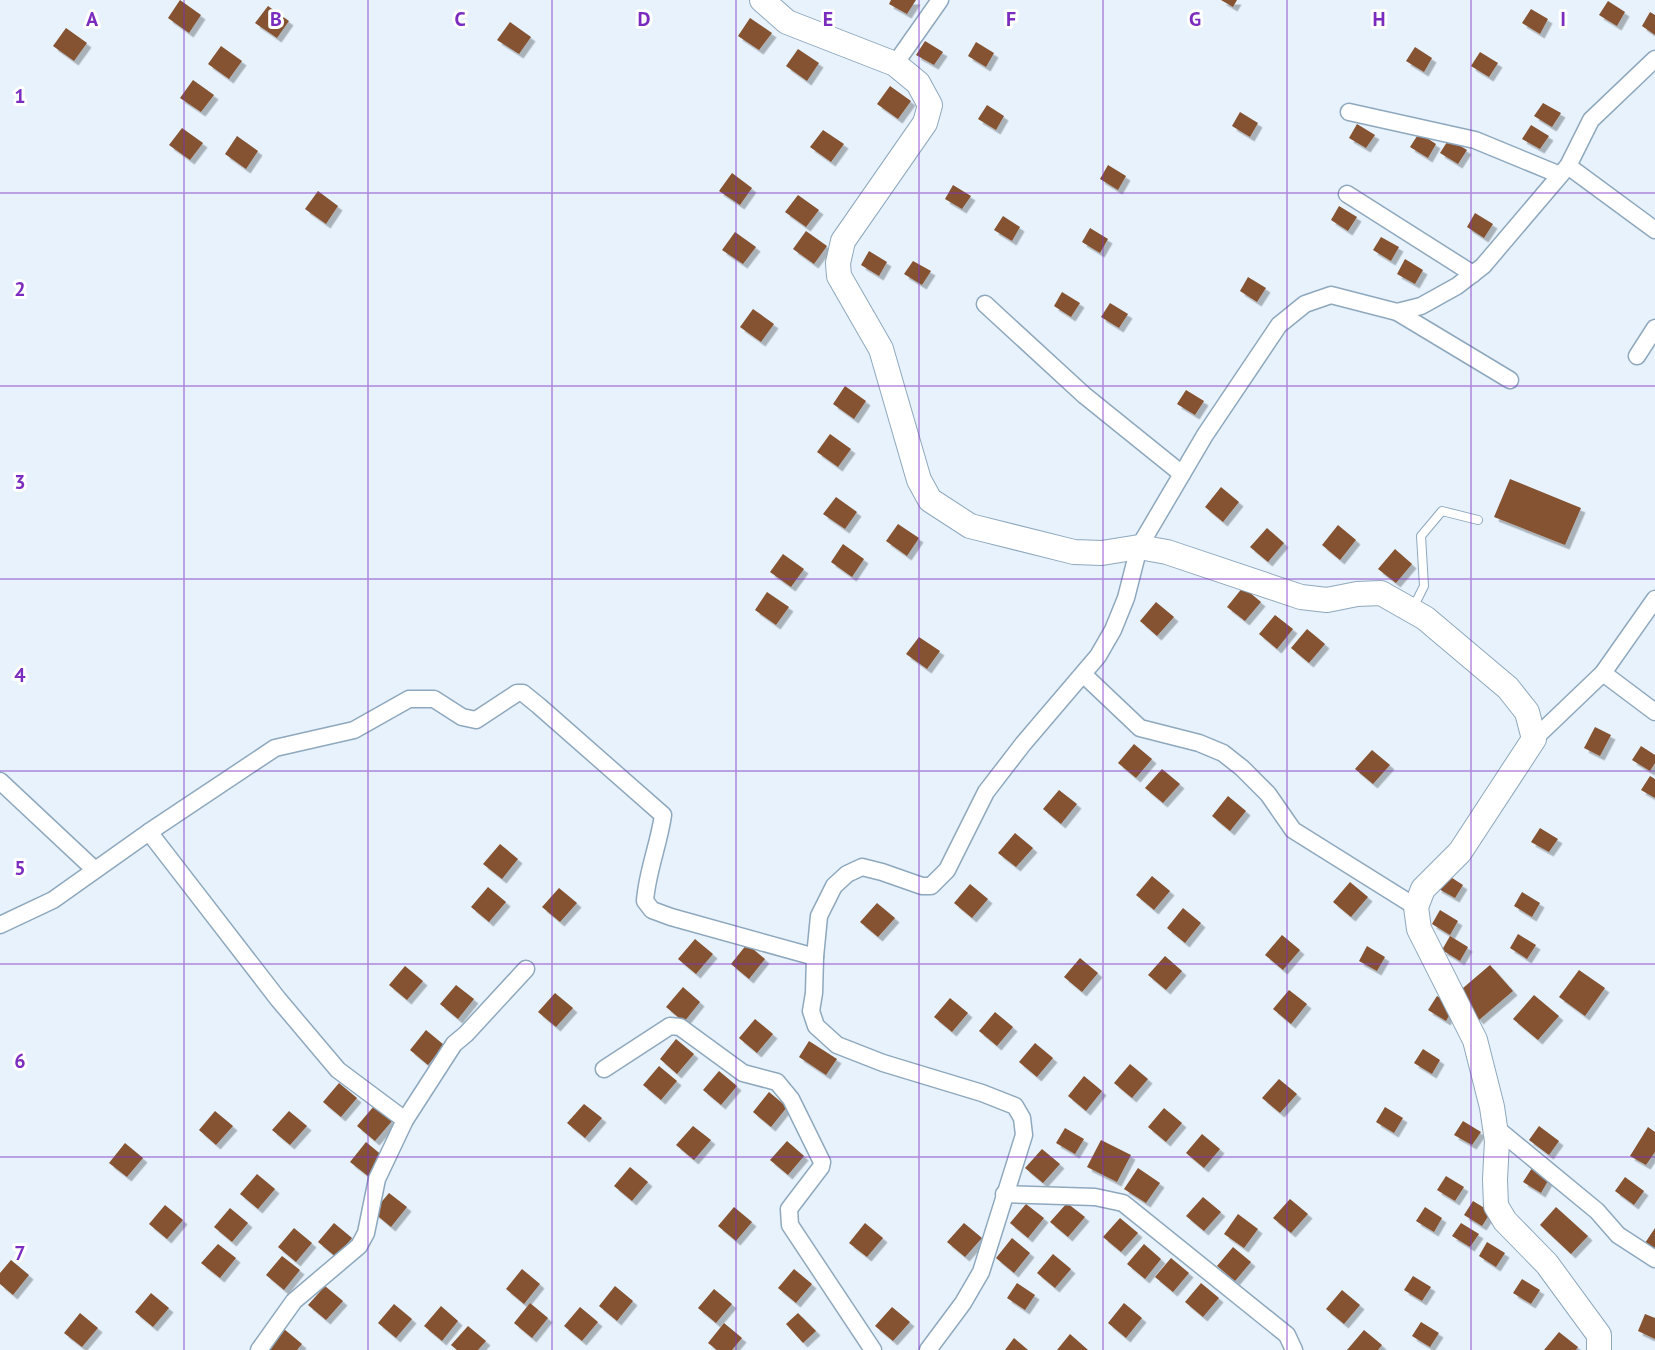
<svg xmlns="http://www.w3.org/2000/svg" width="1655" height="1350" viewBox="0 0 1655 1350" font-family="'PT Sans',sans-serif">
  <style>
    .building { fill: #855231; filter: url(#shadow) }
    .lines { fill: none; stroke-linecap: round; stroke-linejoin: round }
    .lane-casing { stroke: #8ea8be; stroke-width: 10 }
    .street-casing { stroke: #8ea8be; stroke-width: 19 }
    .secondary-casing { stroke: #8ea8be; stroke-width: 26 }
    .lane { stroke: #fff; stroke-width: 8 }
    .street { stroke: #fff; stroke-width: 16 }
    .secondary { stroke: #fff; stroke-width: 24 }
    .grid { fill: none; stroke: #7b2cbf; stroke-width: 1.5; stroke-opacity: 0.55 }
    .grid-label { font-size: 20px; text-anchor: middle; font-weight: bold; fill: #7b2cbf; stroke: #fff; stroke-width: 6; stroke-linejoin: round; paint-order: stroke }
  </style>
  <defs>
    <filter id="shadow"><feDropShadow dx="4.5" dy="4.5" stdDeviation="0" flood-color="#0004"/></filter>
  </defs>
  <rect width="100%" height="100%" fill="#e7f2fc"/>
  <g class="building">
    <polygon points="180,0 201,15 189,33 168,18"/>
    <polygon points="891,0 916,0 907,14 889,4"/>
    <polygon points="1221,0 1237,0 1233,7"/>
    <polygon points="1608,1 1625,12 1617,26 1599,15"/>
    <polygon points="268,6 289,21 277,38 255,23"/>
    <polygon points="1531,9 1548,19 1540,34 1522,23"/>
    <polygon points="1650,12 1655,15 1655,35 1642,26"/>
    <polygon points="750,18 772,33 759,50 738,36"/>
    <polygon points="510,22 531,37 519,54 497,40"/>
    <polygon points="66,28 87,43 74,61 53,46"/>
    <polygon points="925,41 943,52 934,65 916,55"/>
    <polygon points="976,42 994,53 986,67 968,56"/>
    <polygon points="221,46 242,61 229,79 208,64"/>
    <polygon points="1415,47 1432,58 1424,72 1406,61"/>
    <polygon points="798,49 819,63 807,81 786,66"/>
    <polygon points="1480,52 1498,63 1489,77 1471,66"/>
    <polygon points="193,80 214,95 201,112 180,98"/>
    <polygon points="890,86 911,101 898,119 877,104"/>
    <polygon points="1543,103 1561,113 1552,127 1534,116"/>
    <polygon points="987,105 1004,116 996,130 978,119"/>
    <polygon points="1240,112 1258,123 1250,137 1232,126"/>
    <polygon points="1357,124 1375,135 1366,148 1349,138"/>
    <polygon points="1531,125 1549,136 1540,149 1522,139"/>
    <polygon points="182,128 203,143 190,160 169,145"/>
    <polygon points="823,130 844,144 831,162 810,147"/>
    <polygon points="1419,133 1436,144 1428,158 1410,147"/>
    <polygon points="237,136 258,151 246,169 225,154"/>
    <polygon points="1449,139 1467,150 1458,164 1440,153"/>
    <polygon points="1108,165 1126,176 1118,190 1100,179"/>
    <polygon points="732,173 752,188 740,205 719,191"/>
    <polygon points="953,185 971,196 962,209 945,199"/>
    <polygon points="318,191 338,206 326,224 305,209"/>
    <polygon points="798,195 819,210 806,227 785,212"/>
    <polygon points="1339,206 1357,217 1348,231 1331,220"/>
    <polygon points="1475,213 1493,224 1484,238 1467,227"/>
    <polygon points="1003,216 1020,227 1012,241 994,230"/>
    <polygon points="1090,228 1108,239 1100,253 1082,242"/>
    <polygon points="806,231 827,246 814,264 793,249"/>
    <polygon points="735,232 756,247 743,264 722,250"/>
    <polygon points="1381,237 1399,247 1391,261 1373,250"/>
    <polygon points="869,251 887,262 879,276 861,265"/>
    <polygon points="1405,259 1423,270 1415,284 1397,274"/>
    <polygon points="913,261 931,271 922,285 904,274"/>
    <polygon points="1248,277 1266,288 1257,302 1240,291"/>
    <polygon points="1062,292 1080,303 1071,317 1054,306"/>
    <polygon points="1110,303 1128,314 1119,328 1101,317"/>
    <polygon points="753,309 774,324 761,342 740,327"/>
    <polygon points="845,386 866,401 854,419 833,404"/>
    <polygon points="1186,390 1204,401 1195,415 1177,404"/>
    <polygon points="830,434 851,449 838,467 817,452"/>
    <polygon points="1510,479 1581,508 1565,545 1494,517"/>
    <polygon points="1221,487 1239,502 1223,522 1205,507"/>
    <polygon points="836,497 857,512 845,529 823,514"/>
    <polygon points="898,524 919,538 907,556 886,541"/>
    <polygon points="1338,525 1356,540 1340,560 1322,545"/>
    <polygon points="1267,528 1284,543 1268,562 1250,547"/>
    <polygon points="843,544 864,559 852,577 831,562"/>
    <polygon points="1395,549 1412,564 1396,583 1378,569"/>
    <polygon points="783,554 804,569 791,587 770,572"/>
    <polygon points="1243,587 1261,602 1245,621 1227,607"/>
    <polygon points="767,592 789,607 776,625 755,610"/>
    <polygon points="1156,602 1174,617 1157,636 1140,621"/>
    <polygon points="1275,615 1293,629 1277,649 1259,634"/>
    <polygon points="1307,629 1325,644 1309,663 1291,648"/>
    <polygon points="919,637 940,651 927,669 906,654"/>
    <polygon points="1595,727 1611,735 1600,756 1584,748"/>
    <polygon points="1134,744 1152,759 1136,778 1118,763"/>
    <polygon points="1641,746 1655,755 1655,763 1650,771 1632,760"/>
    <polygon points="1372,750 1390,765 1373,784 1355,769"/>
    <polygon points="1162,769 1180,784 1163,803 1145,788"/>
    <polygon points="1650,776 1655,779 1655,798 1641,790"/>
    <polygon points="1059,790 1077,804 1061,824 1043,809"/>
    <polygon points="1228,796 1246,811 1230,831 1212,816"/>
    <polygon points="1540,828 1558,839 1549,852 1531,842"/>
    <polygon points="1015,833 1033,848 1016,867 998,853"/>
    <polygon points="500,844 518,859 502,879 483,864"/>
    <polygon points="1446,874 1463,885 1455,898 1437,888"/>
    <polygon points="1152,876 1170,891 1154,910 1136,895"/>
    <polygon points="1350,882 1368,897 1351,917 1333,902"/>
    <polygon points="970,884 988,899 972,918 954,903"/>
    <polygon points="488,887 506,902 489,922 471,907"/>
    <polygon points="559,888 577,903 560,922 542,907"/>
    <polygon points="1522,892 1540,903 1532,917 1514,906"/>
    <polygon points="877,903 895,918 878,937 860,922"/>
    <polygon points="1183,908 1201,923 1185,943 1167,928"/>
    <polygon points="1440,910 1458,921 1450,935 1432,924"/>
    <polygon points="1518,934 1536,945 1527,959 1510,948"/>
    <polygon points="1282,935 1300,950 1283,970 1265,955"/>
    <polygon points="1450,936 1468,947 1460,961 1442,950"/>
    <polygon points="695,939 713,954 696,974 678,959"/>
    <polygon points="747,944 765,959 749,979 731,964"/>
    <polygon points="1367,946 1385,957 1377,971 1359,961"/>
    <polygon points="1165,956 1182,971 1166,990 1148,975"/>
    <polygon points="1080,958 1098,973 1082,992 1064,977"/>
    <polygon points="1490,965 1513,991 1479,1020 1456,994"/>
    <polygon points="405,966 423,981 407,1000 389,985"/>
    <polygon points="1579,970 1605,988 1585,1016 1559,997"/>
    <polygon points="456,985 474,999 458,1019 440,1004"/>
    <polygon points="683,987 700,1002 684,1022 666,1007"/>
    <polygon points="1289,990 1307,1004 1291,1024 1273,1009"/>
    <polygon points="555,993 573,1008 556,1027 538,1012"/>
    <polygon points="1534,995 1559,1016 1538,1040 1513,1019"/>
    <polygon points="1437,996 1454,1007 1446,1021 1428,1010"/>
    <polygon points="950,998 968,1013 952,1032 934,1017"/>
    <polygon points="995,1012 1013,1027 997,1046 979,1031"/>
    <polygon points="755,1019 773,1034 757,1053 739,1038"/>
    <polygon points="426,1030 444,1045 428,1065 410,1050"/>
    <polygon points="676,1039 694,1054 677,1074 660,1059"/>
    <polygon points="809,1041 837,1059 826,1075 799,1057"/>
    <polygon points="1035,1043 1053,1058 1037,1077 1019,1062"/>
    <polygon points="1423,1049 1440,1060 1432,1074 1414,1063"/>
    <polygon points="1130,1064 1148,1079 1132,1098 1114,1083"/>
    <polygon points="659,1066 677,1081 661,1100 643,1085"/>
    <polygon points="719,1071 737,1086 721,1105 703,1090"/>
    <polygon points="1084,1076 1102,1091 1086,1111 1068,1096"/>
    <polygon points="1279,1079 1297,1094 1280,1113 1262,1098"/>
    <polygon points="339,1083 357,1098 341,1117 323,1102"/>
    <polygon points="769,1092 787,1107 771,1127 753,1112"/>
    <polygon points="584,1104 602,1118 585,1138 567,1123"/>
    <polygon points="374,1106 392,1121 375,1141 357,1126"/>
    <polygon points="1385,1107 1403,1118 1394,1133 1376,1122"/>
    <polygon points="1164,1108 1182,1123 1166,1142 1148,1127"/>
    <polygon points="215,1111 233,1126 216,1145 199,1130"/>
    <polygon points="289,1111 307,1126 290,1145 272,1130"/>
    <polygon points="1463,1121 1481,1132 1472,1145 1454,1135"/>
    <polygon points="693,1126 711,1140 694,1160 676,1145"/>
    <polygon points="1539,1126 1559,1141 1549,1155 1529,1140"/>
    <polygon points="1648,1127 1655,1132 1655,1152 1646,1165 1630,1156"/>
    <polygon points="1065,1128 1084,1139 1075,1154 1056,1143"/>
    <polygon points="1202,1134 1220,1149 1204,1168 1186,1153"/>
    <polygon points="1101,1140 1131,1155 1117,1182 1087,1167"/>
    <polygon points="787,1141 804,1156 788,1175 770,1160"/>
    <polygon points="366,1142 384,1157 368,1176 350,1162"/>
    <polygon points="125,1143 143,1158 127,1177 109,1163"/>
    <polygon points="1042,1149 1060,1164 1043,1183 1025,1168"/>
    <polygon points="630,1167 648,1182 632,1201 614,1186"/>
    <polygon points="1138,1168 1160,1183 1146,1203 1124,1189"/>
    <polygon points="1532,1168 1549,1179 1541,1193 1523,1182"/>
    <polygon points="257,1174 275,1189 258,1209 240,1194"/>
    <polygon points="1446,1176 1464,1187 1455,1201 1437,1190"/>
    <polygon points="1625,1177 1644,1191 1634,1205 1615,1191"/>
    <polygon points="389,1193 407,1207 391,1227 373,1212"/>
    <polygon points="1203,1197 1221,1212 1204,1231 1186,1216"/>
    <polygon points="1290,1199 1308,1214 1291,1233 1273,1218"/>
    <polygon points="1473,1201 1491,1212 1482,1226 1464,1215"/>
    <polygon points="1067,1203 1085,1217 1068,1237 1050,1222"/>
    <polygon points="1026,1204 1044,1218 1028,1238 1010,1223"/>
    <polygon points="165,1205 183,1220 167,1239 149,1224"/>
    <polygon points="734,1207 752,1222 736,1241 718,1226"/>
    <polygon points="1425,1207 1442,1218 1434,1232 1416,1221"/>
    <polygon points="1556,1207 1588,1236 1571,1254 1540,1225"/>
    <polygon points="230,1208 248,1223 232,1242 214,1227"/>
    <polygon points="1238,1214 1258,1229 1244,1248 1224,1234"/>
    <polygon points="1120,1218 1138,1233 1121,1252 1103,1237"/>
    <polygon points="334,1223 352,1238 336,1257 318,1242"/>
    <polygon points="865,1223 883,1238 867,1257 849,1243"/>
    <polygon points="964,1223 982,1238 965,1257 947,1242"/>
    <polygon points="1461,1223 1479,1234 1470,1247 1452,1236"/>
    <polygon points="294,1228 312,1243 296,1262 278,1247"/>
    <polygon points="1655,1228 1655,1250 1645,1243"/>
    <polygon points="1012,1238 1030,1253 1014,1273 996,1258"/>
    <polygon points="1487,1242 1505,1253 1496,1267 1479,1256"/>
    <polygon points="218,1244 236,1258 220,1278 201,1263"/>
    <polygon points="1144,1244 1161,1259 1145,1279 1127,1264"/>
    <polygon points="1233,1247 1251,1262 1235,1281 1217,1266"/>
    <polygon points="1053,1254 1071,1269 1055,1288 1037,1273"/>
    <polygon points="282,1256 300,1270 284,1290 266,1275"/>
    <polygon points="1171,1258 1189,1273 1173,1292 1155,1277"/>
    <polygon points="11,1260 29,1275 13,1295 0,1284 0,1273"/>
    <polygon points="522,1269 540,1284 524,1304 506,1289"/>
    <polygon points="794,1269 812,1284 796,1303 778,1288"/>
    <polygon points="1413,1276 1431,1287 1422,1301 1404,1290"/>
    <polygon points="1522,1279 1540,1290 1531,1304 1513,1293"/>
    <polygon points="1017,1283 1035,1295 1025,1310 1007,1298"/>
    <polygon points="1201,1283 1219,1298 1203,1317 1185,1302"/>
    <polygon points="325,1286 343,1301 326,1320 308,1305"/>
    <polygon points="615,1286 633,1301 617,1321 599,1306"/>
    <polygon points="714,1289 732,1304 716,1323 698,1308"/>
    <polygon points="1342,1290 1360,1305 1344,1324 1326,1309"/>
    <polygon points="151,1293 169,1308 153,1327 135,1312"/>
    <polygon points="530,1303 548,1318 532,1338 514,1323"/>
    <polygon points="1124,1303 1142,1318 1126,1338 1108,1323"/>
    <polygon points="394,1304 412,1319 396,1338 378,1323"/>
    <polygon points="441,1306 458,1321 442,1341 424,1326"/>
    <polygon points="580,1307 598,1322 582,1341 564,1326"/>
    <polygon points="892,1307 910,1322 893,1341 875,1326"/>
    <polygon points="80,1313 98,1328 82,1347 64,1333"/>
    <polygon points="798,1313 816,1331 803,1343 786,1324"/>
    <polygon points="1645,1314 1655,1318 1655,1339 1638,1331"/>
    <polygon points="1421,1322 1439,1333 1430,1347 1412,1336"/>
    <polygon points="724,1323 742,1338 732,1350 717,1350 708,1343"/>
    <polygon points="468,1326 486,1341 478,1350 457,1350 451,1345"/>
    <polygon points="284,1329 302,1344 297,1350 269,1350 268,1349"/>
    <polygon points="1364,1330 1382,1345 1378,1350 1347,1350"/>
    <polygon points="1559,1332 1578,1347 1576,1350 1544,1350"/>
    <polygon points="1070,1334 1088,1350 1057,1350"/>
    <polygon points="1014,1338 1028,1350 1005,1350"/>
  </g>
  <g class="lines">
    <g class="lane-casing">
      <polyline id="lane" points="1412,610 1424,586 1421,536 1442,511 1478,520"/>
    </g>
    <g class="street-casing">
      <g id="street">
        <polyline points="895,64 940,0"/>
        <polyline points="1349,112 1475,140 1560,175"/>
        <polyline points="1568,166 1655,230"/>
        <polyline points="1347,194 1473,274"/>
        <polyline points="985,304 1084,395 1182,474"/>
        <polyline points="1397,312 1510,380"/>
        <polyline points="1637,356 1655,328"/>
        <polyline points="1603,673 1655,712"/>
        <polyline points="1083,674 1140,728 1199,743 1223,753 1242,768 1268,794 1293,830 1416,907"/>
        <polyline points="1534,739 1603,673 1655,599"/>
        <polyline points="0,781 95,870"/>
        <polyline points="149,832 278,999 338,1070 405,1120"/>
        <path d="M0,925L53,900L149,832L275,748L354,730L409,699H434L462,717L476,720L517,693H523L539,706L663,815C659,844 647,872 645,901L652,910L671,917L815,957"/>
        <polyline points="604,1069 670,1026 680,1027 743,1073 777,1082 791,1099 822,1162 821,1167 789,1209 790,1225 873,1350"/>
        <polyline points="1495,1127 1597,1211 1618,1235 1655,1259"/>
        <polyline points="1004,1194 1095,1197 1123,1203 1287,1335 1294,1350"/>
        <polyline points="259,1350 294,1301 359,1246 366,1233 377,1179 405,1120 454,1044 466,1034 526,969"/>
        <polyline points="928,1350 963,1303 981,1272 1024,1135 1022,1118 1015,1106 982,1093 883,1063 837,1045 816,1026 811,1011 814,993 815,957 819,916 834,886 847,874 862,867 882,872 922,886 931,886 947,870 986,792 1023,744 1098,656 1113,630 1126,598 1139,547 1205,435 1279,325 1305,304 1331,295 1397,312 1421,306 1457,286 1483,266 1568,166 1591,120 1655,59"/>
      </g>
    </g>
    <g class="secondary-casing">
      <polyline id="secondary" points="762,0 787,22 895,64 918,83 930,105 925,123 843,241 838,263 839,276 881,349 919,480 930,500 970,526 1074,552 1102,553 1139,547 1167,552 1301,597 1327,600 1357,594 1381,593 1425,618 1508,688 1527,712 1534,739 1460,852 1423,889 1416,907 1419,929 1475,1040 1492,1107 1497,1141 1495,1179 1496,1206 1505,1221 1547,1264 1599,1335 1599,1350"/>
    </g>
    <use href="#lane" class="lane"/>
    <use href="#street" class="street"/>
    <use href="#secondary" class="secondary"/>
  </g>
  <path class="grid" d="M184,0V1350M368,0V1350M552,0V1350M736,0V1350M919,0V1350M1103,0V1350M1287,0V1350M1471,0V1350M0,193H1655M0,386H1655M0,579H1655M0,771H1655M0,964H1655M0,1157H1655"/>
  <g class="grid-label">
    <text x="92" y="26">A</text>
    <text x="276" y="26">B</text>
    <text x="460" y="26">C</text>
    <text x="644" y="26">D</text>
    <text x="828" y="26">E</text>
    <text x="1011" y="26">F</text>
    <text x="1195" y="26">G</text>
    <text x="1379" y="26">H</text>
    <text x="1563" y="26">I</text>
    <text x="20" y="103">1</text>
    <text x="20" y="296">2</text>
    <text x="20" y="489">3</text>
    <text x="20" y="682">4</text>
    <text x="20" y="875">5</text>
    <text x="20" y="1068">6</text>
    <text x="20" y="1260">7</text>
  </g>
</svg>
